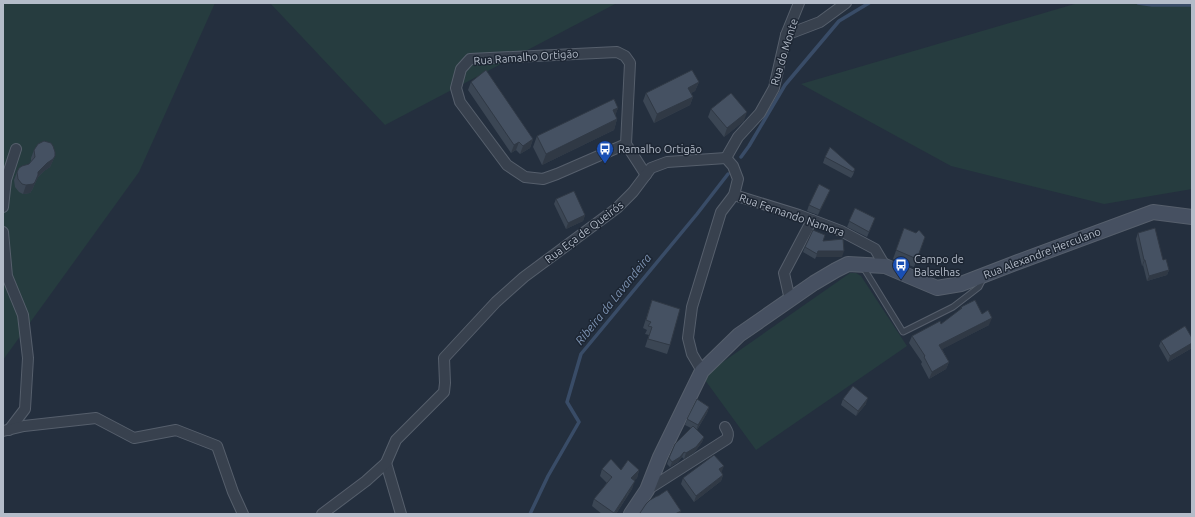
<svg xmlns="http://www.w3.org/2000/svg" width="1195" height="517" viewBox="0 0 1195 517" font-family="Ubuntu,sans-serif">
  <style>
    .green { fill: #263c3f }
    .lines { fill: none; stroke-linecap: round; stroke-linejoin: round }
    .stream { stroke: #394c67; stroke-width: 3.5 }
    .lane-casing { stroke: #565f6c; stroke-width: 7 }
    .street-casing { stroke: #565f6c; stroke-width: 12 }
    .secondary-casing { stroke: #565f6c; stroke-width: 16 }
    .lane { stroke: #38414e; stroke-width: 5 }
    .street { stroke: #38414e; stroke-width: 10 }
    .secondary { stroke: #465061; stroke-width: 14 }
    .wall { fill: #3b4654 }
    .shaded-wall { fill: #303945 }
    .building { fill: #455162; stroke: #303945 }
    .labels { text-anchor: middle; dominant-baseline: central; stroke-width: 3; stroke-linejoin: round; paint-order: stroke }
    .street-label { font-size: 11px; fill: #b4bcc9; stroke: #1d2633 }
    .poi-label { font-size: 11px; fill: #b4bcc9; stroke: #1d2633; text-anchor: start }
    .water-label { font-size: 12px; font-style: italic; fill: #7c92b1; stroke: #1d2633 }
  </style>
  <rect width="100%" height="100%" fill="#242f3e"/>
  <g class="green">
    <polygon points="3,3 215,3 139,172 3,360"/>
    <polygon points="270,3 617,3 385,125"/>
    <polygon points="1078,3 1192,3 1192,189 1104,204 951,166 801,84"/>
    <polygon points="850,273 856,273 861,276 907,346 756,450 705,380 710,371"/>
  </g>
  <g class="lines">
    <g class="stream">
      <polyline points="1138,3 1152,5 1192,5"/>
      <polyline points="741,157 749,146 785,85 839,21 869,3"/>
      <polyline points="530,514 548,476 579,422 567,402 581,354 697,214 728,174"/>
    </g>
    <g class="lane-casing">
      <polyline id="lane" points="863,267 903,332 953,307 979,287 983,279"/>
    </g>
    <g class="street-casing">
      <g id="street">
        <polyline points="786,35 820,22 846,3"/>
        <polyline points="626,144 557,174 543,179 525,177 507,165 460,102 456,88 461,69 470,59 617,52 625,56 630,63 626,144 646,175"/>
        <polyline points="726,158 738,137 760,113 774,88 786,35 799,3"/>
        <polyline points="734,195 799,215 841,231 875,249 885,266"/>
        <polyline points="3,207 6,180 16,149"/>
        <polyline points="3,232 7,276 23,315 28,358 25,409 9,430"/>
        <polyline points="790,300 784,273 812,220"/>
        <polyline points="3,431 24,426 96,418 134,438 176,430 217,446 233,492 243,514"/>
        <polyline points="386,463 401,514"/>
        <path d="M647,490L727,439C729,434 728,432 725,427"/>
        <polyline points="322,514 366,481 386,463 396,440 444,392 445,383 444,358 496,302 524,277 617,208 633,192 651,168 667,162 726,158 733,166 738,179 734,195 721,212 692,307 688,338 692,354 702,371"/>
      </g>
    </g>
    <g class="secondary-casing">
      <polyline id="secondary" points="631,514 647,490 660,457 702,371 739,335 814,283 836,270 848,264 885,266 937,288 961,284 1018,262 1153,212 1192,217"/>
    </g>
    <use href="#lane" class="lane"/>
    <use href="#street" class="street"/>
    <use href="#secondary" class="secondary"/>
  </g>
  <g class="wall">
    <polygon points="471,82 533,139 530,148 520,154 516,150 511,153 468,90"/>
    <polygon points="699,82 695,91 691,93 693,97 690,105 654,123 643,101 646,93"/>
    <polygon points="618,108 615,115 617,119 614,130 542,165 533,147 537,136"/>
    <polygon points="711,109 744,121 724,137 708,117"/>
    <polygon points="34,150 55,156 50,167 44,171 38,177 32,190 30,193 23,194 19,192 15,187 14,180 17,172 29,164 31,161 31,158"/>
    <polygon points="825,157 855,169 853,175 851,178 823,163"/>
    <polygon points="830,190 818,215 807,211 809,205"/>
    <polygon points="556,199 585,215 583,221 566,229 554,204"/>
    <polygon points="855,208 873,223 867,237 847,227"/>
    <polygon points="904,228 925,237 914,267 893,259"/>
    <polygon points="1138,233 1163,260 1169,270 1167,275 1147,281 1143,265 1142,266 1136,239"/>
    <polygon points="823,241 842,257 816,257 815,259 803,252 805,247"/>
    <polygon points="652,300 670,345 667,354 645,347 649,335 645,334 647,330 643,328"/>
    <polygon points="961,307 982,314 989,325 942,349 949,362 946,369 929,379 921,364 922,362 909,343 912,336 941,324 960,310"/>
    <polygon points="1192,338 1192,348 1168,362 1159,346 1161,341"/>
    <polygon points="843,399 866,404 856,416 841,405"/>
    <polygon points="709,407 707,413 697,430 704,437 702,442 694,453 684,459 682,457 678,462 670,467 667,464 669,458 691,428 685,425 687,419"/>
    <polygon points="602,469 639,470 637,478 634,480 632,489 616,514 602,514 592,506 594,499 607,483 600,476"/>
    <polygon points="722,471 721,472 723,475 721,481 694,502 681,484 683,478"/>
  </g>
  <g class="shaded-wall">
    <polygon points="699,82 695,91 685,96 688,88"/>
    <polygon points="693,97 690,105 654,123 657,114"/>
    <polygon points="618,108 614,119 613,110"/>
    <polygon points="747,112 744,121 724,137 727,128"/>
    <polygon points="617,119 614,130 542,165 546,154"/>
    <polygon points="533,139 530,148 520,154 523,146"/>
    <polygon points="519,142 516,150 511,153 514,145"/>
    <polygon points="55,156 50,167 44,171 38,177 32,190 30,193 23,194 26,185 38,172"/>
    <polygon points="830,190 828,195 818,215 820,210"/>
    <polygon points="585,215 583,221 566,229 568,223"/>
    <polygon points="818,251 844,251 842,257 816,257"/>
    <polygon points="1144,260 1145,260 1143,265 1142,266"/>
    <polygon points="1169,270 1167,275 1147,281 1149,276"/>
    <polygon points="992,318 989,325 937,352 939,345"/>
    <polygon points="1192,343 1192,348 1168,362 1170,356"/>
    <polygon points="949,362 946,369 929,379 932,372"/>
    <polygon points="868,398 866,404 856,416 858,411"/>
    <polygon points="709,407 707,413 696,431 698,425"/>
    <polygon points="704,437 702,442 694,453 684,459 686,453"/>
    <polygon points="684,452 682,457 678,462 670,467 672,462"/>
    <polygon points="724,466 722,471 717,475 719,469"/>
    <polygon points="639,470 637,478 629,486 631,478"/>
    <polygon points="723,475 721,481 694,502 696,496"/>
    <polygon points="635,481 632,489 626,498 629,491"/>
    <polygon points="628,491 626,498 616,514 614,514"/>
    <polygon points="681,511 680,514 675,514"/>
  </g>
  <g class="building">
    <polygon points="486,70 533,139 523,146 519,142 514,145 471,82"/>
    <polygon points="692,70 699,82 688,88 693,97 657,114 646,93"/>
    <polygon points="731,93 747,112 727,128 711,109"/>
    <polygon points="614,99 618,108 613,110 617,119 546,154 537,136"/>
    <polygon points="44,141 51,143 53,146 55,152 55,156 53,159 47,163 38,172 38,175 35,182 33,184 26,185 22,184 18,179 17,172 19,168 22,166 29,164 35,157 34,150 38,144"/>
    <polygon points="830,147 855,169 853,172 825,157"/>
    <polygon points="819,184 830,190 820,210 809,205"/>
    <polygon points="574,191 585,215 568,223 556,199"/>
    <polygon points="855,208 875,218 869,232 849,221"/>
    <polygon points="904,228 916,233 919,230 925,237 917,259 896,250"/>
    <polygon points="1155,228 1163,260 1166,259 1169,270 1149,276 1145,260 1144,260 1138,233"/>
    <polygon points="813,230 825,235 823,241 843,239 844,251 818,251 817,254 805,247"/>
    <polygon points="652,300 680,309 670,345 648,339 652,327 648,326 651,322 646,320"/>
    <polygon points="975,300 982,314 988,310 992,318 939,345 949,362 932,372 924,357 925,356 912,336 940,321 941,324 962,308 961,307"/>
    <polygon points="1185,326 1192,338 1192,343 1170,356 1161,341"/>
    <polygon points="853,386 868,398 858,411 843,399"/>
    <polygon points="697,399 709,407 698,425 687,419"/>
    <polygon points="693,426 704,437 696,447 686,453 684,452 680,457 672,462 669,458 675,444"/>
    <polygon points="714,455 724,466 719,469 723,475 696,496 683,478"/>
    <polygon points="611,459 621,470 628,460 639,470 631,478 635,481 614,513 594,499 612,477 602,469"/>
    <polygon points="667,490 681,511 675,514 642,514 640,513 646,504 650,500 657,496 658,496"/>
  </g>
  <defs>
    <g id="bus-pin" transform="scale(0.9)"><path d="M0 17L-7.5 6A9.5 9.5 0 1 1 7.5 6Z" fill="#1a4fb4" stroke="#1d2633"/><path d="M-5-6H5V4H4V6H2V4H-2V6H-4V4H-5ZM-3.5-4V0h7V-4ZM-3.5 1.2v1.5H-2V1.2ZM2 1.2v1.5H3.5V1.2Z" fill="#fff"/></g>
  </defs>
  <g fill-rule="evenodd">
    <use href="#bus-pin" x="605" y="149"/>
    <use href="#bus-pin" x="901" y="265"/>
  </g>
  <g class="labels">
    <g class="street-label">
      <text transform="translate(784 52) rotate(-73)">Rua do Monte</text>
      <text transform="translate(526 57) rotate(-4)">Rua Ramalho Ortigão</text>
      <text transform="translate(792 215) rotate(19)">Rua Fernando Namora</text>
      <text transform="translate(584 232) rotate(-37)">Rua Eça de Queirós</text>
      <text transform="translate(1042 253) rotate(-21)">Rua Alexandre Herculano</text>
    </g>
    <g class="poi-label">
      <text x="618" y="149">Ramalho Ortigão</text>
      <text x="914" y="259">Campo de<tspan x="914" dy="13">Balselhas</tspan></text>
    </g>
    <g class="water-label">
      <text transform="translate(613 299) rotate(-51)">Ribeira da Lavandeira</text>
    </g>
  </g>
  <rect width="1195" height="517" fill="none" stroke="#b4bcc9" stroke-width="8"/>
</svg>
